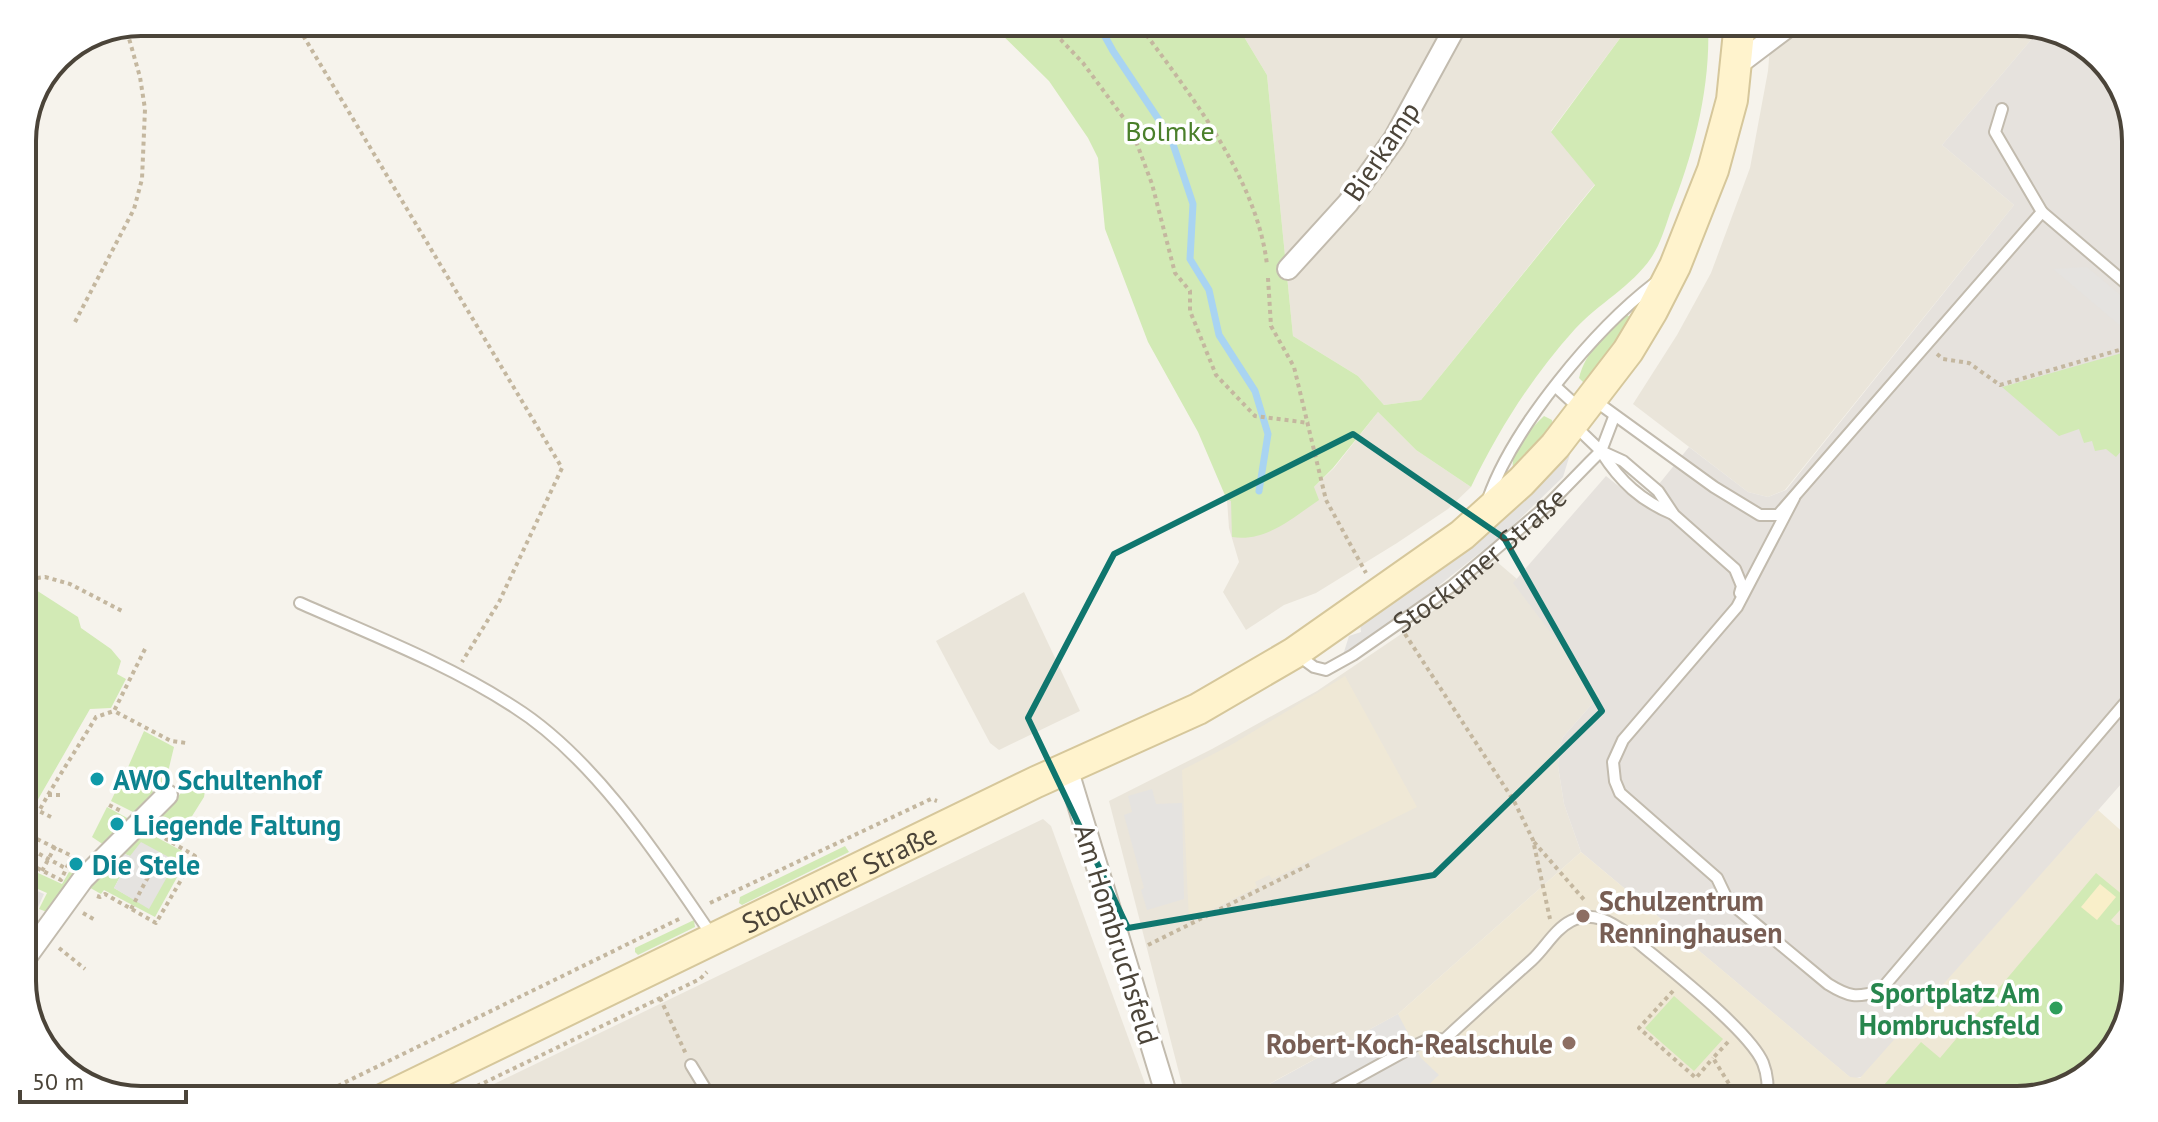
<svg xmlns="http://www.w3.org/2000/svg" width="2158" height="1122" viewBox="0 0 2158 1122" font-family="'PT Sans',sans-serif">
  <style>
    .residential { fill: #eae5da }
    .industrial { fill: #e6e2dd }
    .education { fill: #efe8d6 }
    .green { fill: #d2eab5 }
    .sand { fill: #f9efc9 }
    .parking { fill: #e5e3e0 }
    .lines { fill: none; stroke-linecap: round; stroke-linejoin: round }
    .stream { stroke: #a9d4f2; stroke-width: 7 }
    .service-casing { stroke: #c2bbae; stroke-width: 14 }
    .minor-casing { stroke: #c2bbae; stroke-width: 24 }
    .secondary-casing { stroke: #d6c79b; stroke-width: 34 }
    .path { stroke: #c4b79f; stroke-width: 4; stroke-dasharray: 4 4; stroke-linecap: butt }
    .service { stroke: #fff; stroke-width: 10 }
    .minor { stroke: #fff; stroke-width: 20 }
    .secondary { stroke: #fff3cd; stroke-width: 30 }
    .marked { fill: none; stroke: #0f766e; stroke-width: 6; stroke-linejoin: round }
    .culture-dot { fill: #0f9aa8; stroke: #fff; stroke-width: 3 }
    .education-dot { fill: #8d6e63; stroke: #fff; stroke-width: 3 }
    .leisure-dot { fill: #2e9e5b; stroke: #fff; stroke-width: 3 }
    .labels { text-anchor: middle; dominant-baseline: central; stroke-width: 7; stroke-linejoin: round; paint-order: stroke }
    .park-label { font-size: 28px; fill: #4a7f2a; stroke: #fff }
    .street-label { font-size: 28px; fill: #4b4439; stroke: #fff }
    .culture-label { font-size: 28px; font-weight: bold; fill: #0d838f; stroke: #fff; text-anchor: start }
    .education-label { font-size: 28px; font-weight: bold; fill: #785e54; stroke: #fff; text-anchor: start }
    .leisure-label { font-size: 28px; font-weight: bold; fill: #27864d; stroke: #fff; text-anchor: end }
    .rim { fill: none; stroke: #4b4439; stroke-width: 4 }
  </style>
  <rect width="100%" height="100%" fill="#f6f3ec"/>
  <g class="residential">
    <polygon points="1235,22 1632,22 1551,131 1595,184 1421,400 1384,405 1358,376 1293,336 1267,75"/>
    <polygon points="1772,22 2017,22 2041,28 1942,145 2014,205 1785,490 1768,497 1748,492 1633,404 1677,335 1711,273 1750,168 1768,71"/>
    <polygon points="1378,412 1416,450 1471,487 1448,509 1397,543 1316,593 1284,605 1246,630 1223,592 1239,562 1229,528 1227,500 1291,509 1334,468"/>
    <polygon points="1496,561 1517,579 1514,583 1599,696 1563,737 1559,748 1558,766 1564,804 1581,852 1398,1014 1249,1095 1251,1100 1186,1100 1109,801 1212,749 1317,691 1419,622"/>
    <polygon points="1024,592 1080,711 999,750 990,743 936,641"/>
    <polygon points="1043,819 1051,826 1151,1100 461,1100"/>
  </g>
  <polygon class="industrial" points="2041,28 2070,34 2116,75 2136,134 2136,767 1865,1076 1852,1079 1581,852 1564,804 1558,766 1559,748 1563,737 1599,696 1513,583 1606,476 1642,505 1689,447 1748,492 1768,497 1786,490 2014,205 1942,145"/>
  <g class="education">
    <polygon points="1345,676 1417,807 1272,879 1269,875 1255,882 1257,887 1189,921 1182,770 1231,745"/>
    <polygon points="2098,810 2136,844 2136,981 2124,1034 2083,1080 2017,1100 1251,1100 1248,1096 1398,1014 1581,852 1850,1077 1860,1078"/>
  </g>
  <g class="green">
    <path d="M989,22H1235L1267,75L1293,336L1358,376L1384,405L1421,400L1595,185L1551,132L1632,22H1708C1711,87 1694,153 1670,213C1665,228 1660,245 1651,258C1632,286 1598,304 1575,329C1532,377 1499,429 1471,487L1416,450L1378,412L1333,468L1314,487L1319,500C1292,518 1267,542 1232,537L1231,501L1227,500L1198,432L1148,342L1105,229L1098,158L1088,138L1049,81Z"/>
    <path d="M1627,315L1633,319L1586,385L1579,378C1585,352 1607,331 1627,315Z"/>
    <polygon points="2136,349 2136,434 2116,457 2106,449 2095,451 2092,441 2084,443 2079,429 2059,436 2002,387"/>
    <path d="M1544,416L1552,420L1553,427L1513,467C1510,451 1531,428 1544,416Z"/>
    <polygon points="22,581 78,617 81,628 111,649 121,661 117,674 126,679 111,708 90,709 25,822 22,839"/>
    <polygon points="144,731 174,747 168,772 159,787 139,776 125,774"/>
    <path d="M121,780C133,784 146,781 154,793L143,806L133,812L111,801Z"/>
    <polygon points="198,784 205,791 204,797 184,829 168,836 151,827 152,823 184,790"/>
    <polygon points="107,807 131,820 104,845 92,837"/>
    <polygon points="145,831 182,851 186,857 185,863 155,917 104,890 101,894 87,886 110,864 122,873 114,888 149,908 130,856 122,853 141,832"/>
    <polygon points="845,846 849,852 742,905 739,903 740,897"/>
    <polygon points="25,867 62,884 69,872 74,874 47,912 39,909 47,893 22,882"/>
    <polygon points="2096,873 2129,900 2111,920 2117,925 2136,924 2136,981 2124,1034 2083,1080 2017,1100 1871,1100 1921,1042 1940,1058"/>
    <polygon points="694,920 695,927 638,955 635,952 635,948"/>
    <polygon points="1674,996 1723,1039 1694,1071 1645,1028"/>
  </g>
  <polygon class="sand" points="2100,884 2116,897 2097,920 2081,907"/>
  <g class="parking">
    <polygon points="2087,267 2136,308 2136,334 2130,334 2053,269"/>
    <polygon points="1571,451 1563,477 1506,532 1417,603 1343,655 1349,636 1361,632 1360,623"/>
    <polygon points="1152,789 1156,804 1182,803 1184,899 1147,910 1141,890 1144,888 1124,815 1132,812 1128,796"/>
    <polygon points="141,842 176,861 149,909 114,888 122,873 110,864 122,853 130,856"/>
    <polygon points="22,884 44,894 23,940 22,939"/>
    <polygon points="1398,1014 1421,1058 1439,1075 1412,1100 1251,1100 1248,1096"/>
  </g>
  <g class="lines">
    <g class="stream">
      <polyline points="1097,22 1113,51 1171,138 1193,204 1190,259 1209,290 1219,335 1255,391 1268,434 1259,491"/>
      <polyline points="22,665 25,665"/>
    </g>
    <g class="service-casing">
      <g id="service">
        <polyline points="2002,109 1995,132 2042,212"/>
        <polyline points="1556,387 1579,408"/>
        <polyline points="1594,400 1714,487 1760,515 1778,515 2042,212 2136,292"/>
        <polyline points="1574,425 1601,451 1623,461 1658,491 1674,515 1735,569 1742,586 1740,593"/>
        <path d="M1602,453C1620,481 1641,501 1673,514"/>
        <path d="M1794,498L1737,607L1623,740L1613,762L1615,781L1620,793L1717,878L1728,901L1828,984C1849,997 1856,998 1880,991L2136,690"/>
        <path d="M1488,499C1513,427 1595,329 1655,283"/>
        <path d="M300,603C372,635 448,664 514,707C595,758 660,859 713,937"/>
        <path id="s1" d="M1299,656L1314,667L1326,670L1353,655L1452,586L1549,504L1589,463L1601,451L1614,417"/>
        <polyline points="691,1065 705,1088 699,1097 694,1100"/>
        <path d="M1316,1100L1414,1046L1427,1040L1445,1039C1474,1012 1503,986 1532,960C1545,948 1555,929 1571,921C1592,910 1611,922 1628,934C1659,961 1749,1029 1763,1063C1768,1076 1768,1086 1767,1100"/>
      </g>
    </g>
    <g class="minor-casing">
      <g id="minor">
        <polyline points="1737,65 1794,22"/>
        <polyline points="1288,269 1348,203 1394,139 1458,22"/>
        <polyline points="1067,768 1168,1100"/>
        <polyline points="22,963 83,879 167,795"/>
      </g>
    </g>
    <g class="secondary-casing">
      <g id="secondary">
        <path id="s2" d="M382,1100L1036,782L1198,709L1294,653L1462,535L1521,482L1555,446L1628,351L1652,311L1675,266L1713,170L1732,100L1740,22"/>
      </g>
    </g>
    <g class="path">
      <polyline points="295,22 562,468 499,602 462,662"/>
      <polyline points="1044,22 1083,63 1131,128 1152,184 1175,273 1190,291 1190,311 1216,375 1255,416 1309,423"/>
      <path d="M1137,22C1188,92 1257,177 1267,265"/>
      <polyline points="1268,278 1271,326 1294,367 1326,500 1366,573"/>
      <polyline points="75,322 134,209 142,179 145,109 140,77 126,28"/>
      <polyline points="1937,354 1943,359 1969,363 2000,385 2136,345"/>
      <polyline points="22,575 29,579 45,577 70,584 124,612"/>
      <polyline points="1405,634 1514,801 1533,840 1550,919"/>
      <polyline points="145,649 114,711 171,741 186,743"/>
      <polyline points="123,777 135,777 150,785"/>
      <polyline points="48,795 63,795"/>
      <polyline points="109,805 121,811"/>
      <path d="M51,817L39,811C57,778 77,749 96,717L114,711"/>
      <polygon points="37,839 72,856 61,880 25,862"/>
      <polyline points="1534,842 1586,902"/>
      <polyline points="32,850 67,869"/>
      <polyline points="42,871 57,843"/>
      <polyline points="97,896 100,897 105,894 156,923 195,856 156,833"/>
      <polyline points="710,903 931,799 937,801"/>
      <polyline points="131,909 148,877"/>
      <polyline points="83,913 95,920"/>
      <polyline points="1148,945 1311,864"/>
      <polyline points="59,948 85,969"/>
      <polyline points="1673,991 1639,1028 1696,1078 1713,1058"/>
      <polyline points="660,998 686,1054"/>
      <polyline points="1728,1042 1713,1058 1739,1100"/>
      <polyline points="309,1100 681,918"/>
      <polyline points="448,1100 700,979 707,972"/>
    </g>
    <use href="#service" class="service"/>
    <use href="#minor" class="minor"/>
    <use href="#secondary" class="secondary"/>
  </g>
  <path class="marked" d="M1353,434L1504,538L1602,711L1434,875L1128,928L1028,718L1114,554Z"/>
  <g class="culture-dot">
    <circle cx="97" cy="779" r="8"/>
    <circle cx="117" cy="824" r="8"/>
    <circle cx="76" cy="864" r="8"/>
  </g>
  <g class="education-dot">
    <circle cx="1583" cy="916" r="8"/>
    <circle cx="1569" cy="1043" r="8"/>
  </g>
  <circle class="leisure-dot" cx="2056" cy="1008" r="8"/>
  <g class="labels">
    <g class="park-label">
      <text x="1170" y="130">Bolmke</text>
    </g>
    <g class="street-label">
      <text transform="translate(1381 151) rotate(-56)">Bierkamp</text>
      <text stroke="none"><textPath href="#s1" startOffset="220">Stockumer Straße</textPath></text>
      <text stroke="none"><textPath href="#s2" startOffset="508">Stockumer Straße</textPath></text>
      <text transform="translate(1117 934) rotate(73)">Am Hombruchsfeld</text>
    </g>
    <g class="culture-label">
      <text x="113" y="779">AWO Schultenhof</text>
      <text x="133" y="824">Liegende Faltung</text>
      <text x="92" y="864">Die Stele</text>
    </g>
    <g class="education-label">
      <text x="1599" y="900">Schulzentrum<tspan x="1599" dy="32">Renninghausen</tspan></text>
      <text x="1553" y="1043" text-anchor="end">Robert-Koch-Realschule</text>
    </g>
    <g class="leisure-label">
      <text x="2040" y="992">Sportplatz Am<tspan x="2040" dy="32">Hombruchsfeld</tspan></text>
    </g>
  </g>
  <path d="M0 0H2158V1122H0ZM141 36H2017A105 105 0 0 1 2122 141V981A105 105 0 0 1 2017 1086H141A105 105 0 0 1 36 981V141A105 105 0 0 1 141 36Z" fill="#fff" fill-rule="evenodd"/>
  <path class="rim" d="M141 36H2017A105 105 0 0 1 2122 141V981A105 105 0 0 1 2017 1086H141A105 105 0 0 1 36 981V141A105 105 0 0 1 141 36Z"/>
  <path d="M20 1090v12h166v-12" fill="none" stroke="#4b4439" stroke-width="4"/>
  <text x="32" y="1090" font-size="24" fill="#4b4439" stroke="#ffffff" stroke-width="6" paint-order="stroke">50 m</text>
</svg>
